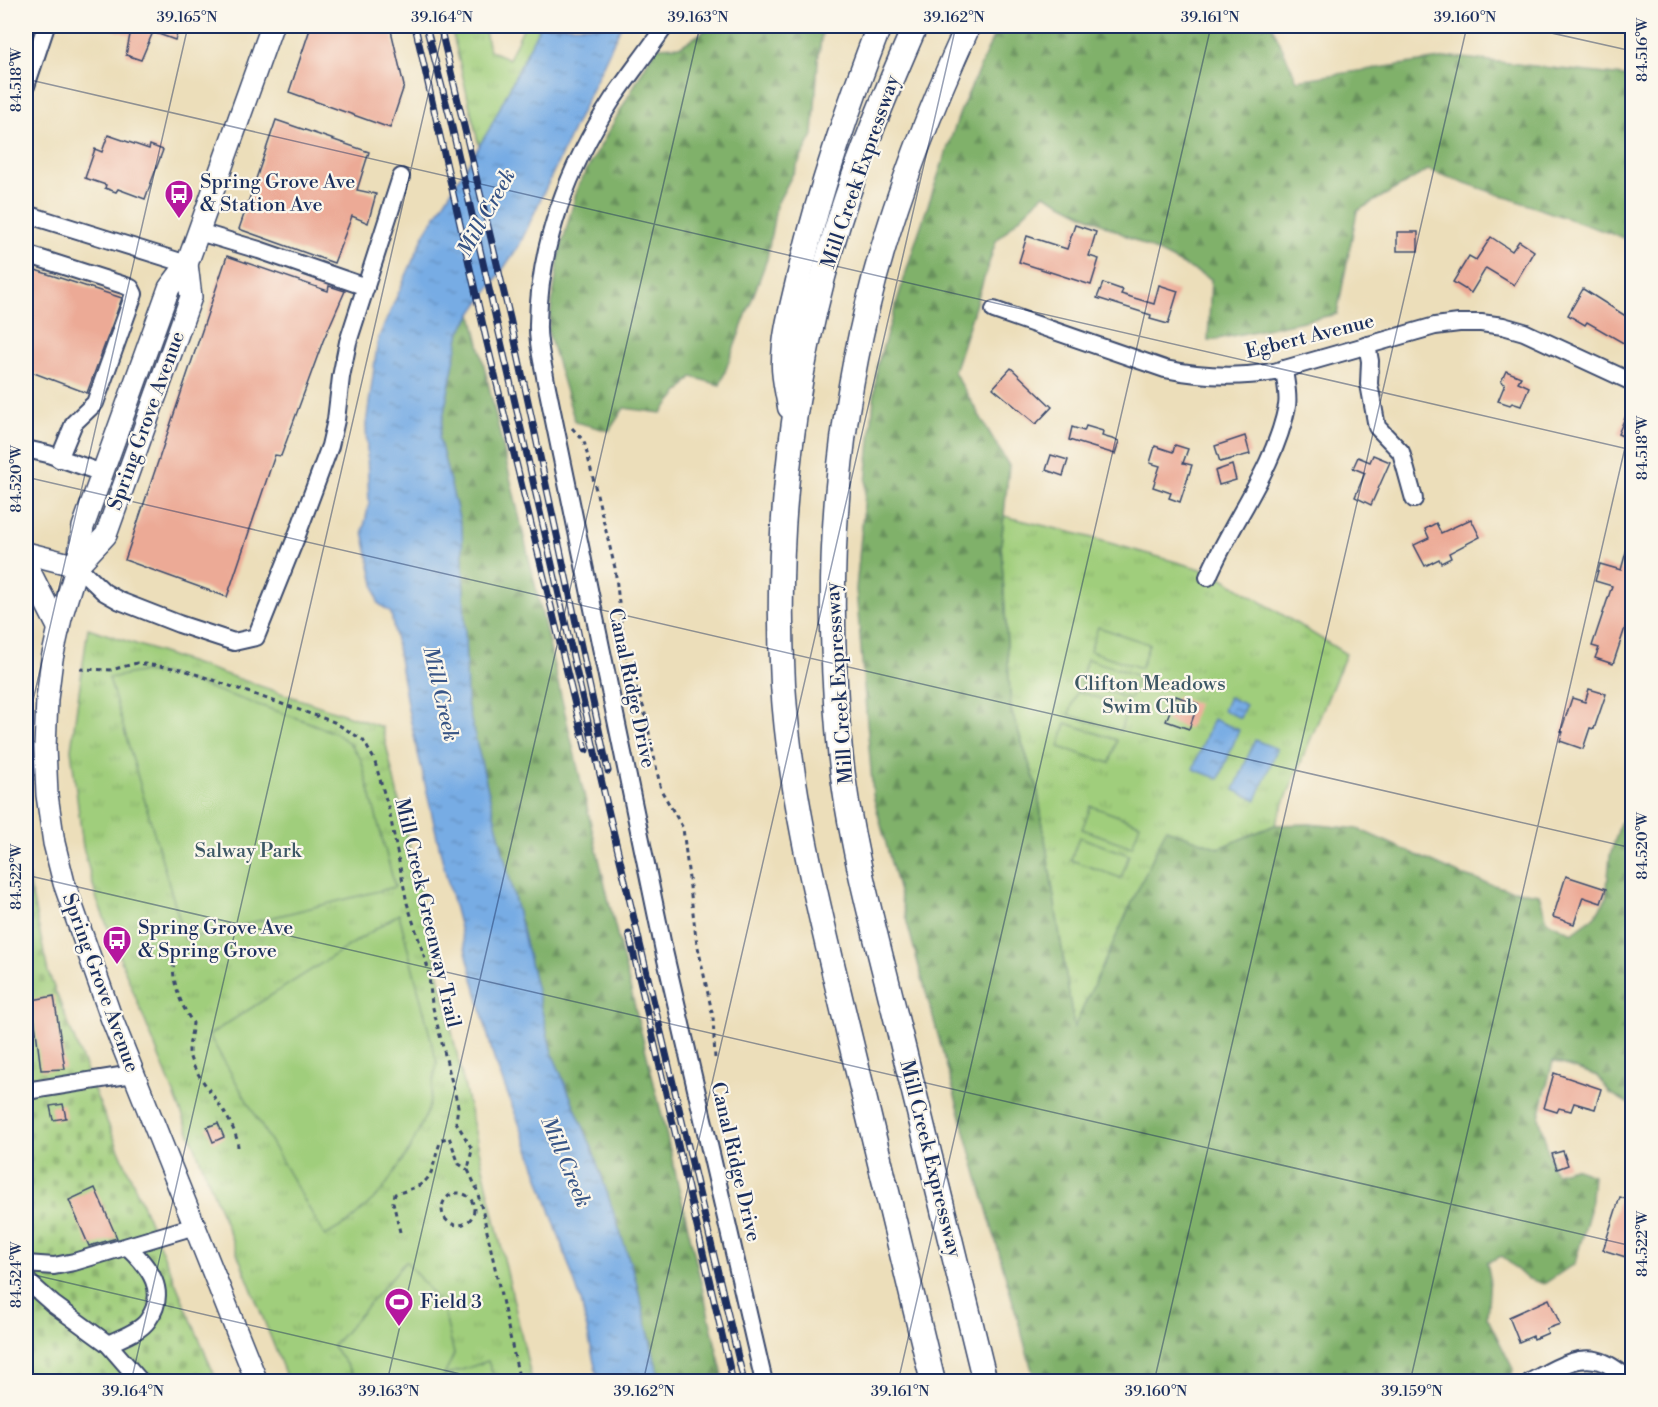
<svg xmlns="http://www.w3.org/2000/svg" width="1658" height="1407" viewBox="0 0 1658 1407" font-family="'Libre Bodoni',serif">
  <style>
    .grass { fill: url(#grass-tufts); stroke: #5e7e6c; stroke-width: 1.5 }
    .forest { fill: url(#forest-firs); stroke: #4e7064; stroke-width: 1.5 }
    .cemetery { fill: url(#cemetery-stones); stroke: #5e7e6c; stroke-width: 1.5 }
    .pitch { fill: #a0ce7b; stroke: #5e7e6c; stroke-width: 1.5 }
    .water { fill: url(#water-ripples); stroke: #496ea1; stroke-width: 1.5 }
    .building { fill: #ecaa96 }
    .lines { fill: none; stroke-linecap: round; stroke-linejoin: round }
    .minor-casing { stroke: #3a496c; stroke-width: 20 }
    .major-casing { stroke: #3a496c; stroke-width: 24 }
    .highway-casing { stroke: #3a496c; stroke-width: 27 }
    .path { stroke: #3a496c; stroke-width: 3; stroke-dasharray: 4.5 4.5; stroke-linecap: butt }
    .minor { stroke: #fff; stroke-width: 16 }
    .major { stroke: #fff; stroke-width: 21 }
    .highway { stroke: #fff; stroke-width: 24 }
    .rail-casing { stroke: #1b2f5e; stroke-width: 7 }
    .rail { stroke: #fbf7ec; stroke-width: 4.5; stroke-dasharray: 14; stroke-linecap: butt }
    .ticks { fill: none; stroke: #1b2f5e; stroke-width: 1.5; stroke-opacity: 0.45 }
    .labels { text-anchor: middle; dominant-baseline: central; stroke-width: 4.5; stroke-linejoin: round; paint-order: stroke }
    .street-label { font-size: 20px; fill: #1b2f5e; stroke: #fbf7ec }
    .poi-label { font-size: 20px; fill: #1b2f5e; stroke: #fbf7ec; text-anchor: start }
    .park-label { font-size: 20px; fill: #3c5765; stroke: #fbf7ec }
    .water-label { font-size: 21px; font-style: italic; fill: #375486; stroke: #fbf7ec }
    .neatline { fill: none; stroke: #1b2f5e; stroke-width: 2 }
    .ticks-label { font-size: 15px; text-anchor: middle; fill: #1b2f5e }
  </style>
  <defs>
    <pattern id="grass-tufts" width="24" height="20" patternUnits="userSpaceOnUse" patternTransform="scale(1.5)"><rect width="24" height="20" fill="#a0ce7b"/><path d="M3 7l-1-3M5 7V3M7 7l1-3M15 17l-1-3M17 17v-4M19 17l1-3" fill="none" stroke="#89b16d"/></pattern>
    <pattern id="forest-firs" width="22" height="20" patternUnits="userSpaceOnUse" patternTransform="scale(1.5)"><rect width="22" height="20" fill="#80b16b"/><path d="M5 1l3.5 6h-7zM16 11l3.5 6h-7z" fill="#68905b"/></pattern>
    <pattern id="cemetery-stones" width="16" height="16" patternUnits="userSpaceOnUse" patternTransform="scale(1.5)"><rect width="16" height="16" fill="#a0ce7b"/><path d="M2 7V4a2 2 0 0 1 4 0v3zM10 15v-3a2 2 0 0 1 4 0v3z" fill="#89b16d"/></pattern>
    <pattern id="water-ripples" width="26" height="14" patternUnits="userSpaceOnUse" patternTransform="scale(1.5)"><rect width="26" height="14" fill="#77ace4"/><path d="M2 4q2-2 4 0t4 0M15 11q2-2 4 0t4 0" fill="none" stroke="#618cbc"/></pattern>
  </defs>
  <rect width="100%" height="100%" fill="#fbf7ec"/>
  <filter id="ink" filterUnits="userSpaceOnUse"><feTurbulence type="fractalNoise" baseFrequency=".0167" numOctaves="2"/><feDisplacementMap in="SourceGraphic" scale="12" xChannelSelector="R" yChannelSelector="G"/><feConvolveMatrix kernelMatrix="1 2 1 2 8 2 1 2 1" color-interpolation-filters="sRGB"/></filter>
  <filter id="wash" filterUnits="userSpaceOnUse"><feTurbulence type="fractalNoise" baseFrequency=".008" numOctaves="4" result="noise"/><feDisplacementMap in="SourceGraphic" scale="24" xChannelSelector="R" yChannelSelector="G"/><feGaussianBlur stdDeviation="1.35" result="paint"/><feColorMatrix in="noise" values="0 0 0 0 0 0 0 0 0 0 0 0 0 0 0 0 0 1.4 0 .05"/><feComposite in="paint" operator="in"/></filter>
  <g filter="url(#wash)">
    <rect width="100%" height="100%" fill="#ecdeba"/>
    <g class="grass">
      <polygon points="451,26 484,26 489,50 509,59 524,26 540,26 489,130 479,146"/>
      <polygon points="1004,516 1078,534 1208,571 1221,577 1346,654 1275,825 1219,848 1166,830 1074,1029 1037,787 1011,710 1001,544"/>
      <polygon points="88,628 382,727 532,1381 288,1381 97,900 83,847 71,749"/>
    </g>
    <g class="forest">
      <polygon points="712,26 823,26 818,61 813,135 776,206 767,259 720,385 692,377 661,413 624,408 609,431 575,422 548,332 559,256 578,186 656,47 681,46"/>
      <polygon points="998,26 1272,26 1297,80 1454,57 1632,77 1632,241 1428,170 1357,211 1337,314 1208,341 1211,279 1044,194 996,241 954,372 1009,466 1001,544 1011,710 1037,787 1074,1027 1166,829 1219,848 1275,825 1310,824 1358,829 1461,875 1506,889 1539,894 1547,921 1572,933 1595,916 1606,899 1610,856 1632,786 1632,1103 1629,1104 1610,1093 1598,1076 1553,1061 1539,1117 1552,1167 1556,1173 1574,1168 1593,1175 1590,1210 1575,1263 1544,1284 1526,1278 1502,1256 1487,1262 1490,1278 1487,1317 1513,1369 1511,1381 1035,1381 920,971 873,795 856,589 877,366 916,240 960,112"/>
      <polygon points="472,314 610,906 663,1120 724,1381 660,1381 635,1277 592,1148 552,1053 467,704 462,530 439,438 460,331"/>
    </g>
    <polygon class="cemetery" points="26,867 48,972 98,1100 217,1381 26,1381"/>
    <g class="pitch">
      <polygon points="1098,627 1149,644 1141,668 1090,651"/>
      <polygon points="1087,659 1138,676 1130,699 1080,683"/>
      <polygon points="140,672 164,674 183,679 308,722 337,734 350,744 361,759 395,887 185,939 109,678"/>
      <polygon points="1077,691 1128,707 1120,731 1069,715"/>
      <polygon points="1066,723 1117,740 1110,763 1059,747"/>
      <polygon points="1091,806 1140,824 1132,847 1082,829"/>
      <polygon points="1079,837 1129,855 1121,878 1071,860"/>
      <polygon points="399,914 437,1063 428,1110 410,1149 382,1191 349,1222 325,1236 209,1035"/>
      <polygon points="406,1261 443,1307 454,1354 444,1376 488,1361 495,1381 358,1381 333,1346"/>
    </g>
    <g class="water">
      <polygon points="540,26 621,26 519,246 460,331 439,438 462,530 467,704 552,1053 592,1148 635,1277 660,1381 598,1381 581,1301 531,1154 494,1059 443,863 408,709 391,613 378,603 363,531 369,504 366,425 378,339 425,233 489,130"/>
      <polygon points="1229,697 1246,705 1240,718 1223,710"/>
      <polygon points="1213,719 1239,730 1219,779 1193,769"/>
      <polygon points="1255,740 1277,749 1256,800 1234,790"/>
    </g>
    <g id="blocks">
      <g class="building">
        <polygon points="109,26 180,26 175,40 153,32 141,60 126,55 130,35 109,28"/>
        <polygon points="311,26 390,26 404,86 390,128 289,92"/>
        <polygon points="276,120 369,152 357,190 376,194 368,223 352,216 334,263 239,229"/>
        <polygon points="108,135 149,149 150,145 163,150 145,199 118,189 116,192 105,188 106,185 85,178 95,149 102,152"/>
        <polygon points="1075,225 1096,232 1089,256 1099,259 1091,285 1019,262 1027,236 1067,249"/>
        <rect x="1397" y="232" width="21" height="19"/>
        <polygon points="1491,237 1512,251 1519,241 1534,251 1514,285 1486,268 1471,293 1453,282 1469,256 1476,260"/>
        <polygon points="227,256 328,291 329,286 345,291 323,341 281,456 275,455 227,597 125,560"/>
        <polygon points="26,267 122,298 87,393 26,370"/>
        <polygon points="1103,283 1123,290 1121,294 1154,304 1159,285 1178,291 1168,324 1150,319 1151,315 1097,298"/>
        <polygon points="1583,289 1632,320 1632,348 1587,322 1585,325 1568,315"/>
        <polygon points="1011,368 1052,407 1036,424 993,388"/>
        <polygon points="1506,371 1521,377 1518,382 1529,387 1521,406 1512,403 1510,405 1498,401 1505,384 1501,382"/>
        <polygon points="1632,402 1632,440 1618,434"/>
        <polygon points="1086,426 1103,431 1102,436 1119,441 1115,454 1069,440 1072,427 1084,431"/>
        <polygon points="1245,436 1250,454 1220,462 1215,446"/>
        <polygon points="1175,445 1188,449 1183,463 1192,465 1180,502 1169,498 1171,493 1153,487 1160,466 1150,463 1155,446 1173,452"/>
        <polygon points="1051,455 1068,460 1063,476 1046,470"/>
        <polygon points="1373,455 1390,462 1371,505 1355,497 1365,473 1353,468 1358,457 1370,462"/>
        <polygon points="1232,465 1236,480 1219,485 1215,471"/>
        <polygon points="1471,519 1480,537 1449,553 1451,558 1441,563 1439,559 1425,566 1414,545 1429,538 1425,529 1436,523 1441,533"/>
        <polygon points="1629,541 1632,541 1632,613 1629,623 1627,622 1613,664 1595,658 1599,648 1592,646 1612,586 1595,581 1600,564 1621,570"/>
        <polygon points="1589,689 1606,694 1594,729 1590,728 1583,749 1560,741 1563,732 1561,731 1572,698 1585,702"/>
        <polygon points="1176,696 1198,704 1189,729 1166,721"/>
        <polygon points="1566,876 1606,889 1601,903 1583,897 1574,924 1553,917"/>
        <polygon points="54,996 65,1069 41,1070 32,1000"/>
        <polygon points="1554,1073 1601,1089 1595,1109 1574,1103 1571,1111 1559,1108 1557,1112 1544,1108"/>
        <polygon points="63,1104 66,1118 53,1120 50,1106"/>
        <polygon points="218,1123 224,1137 213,1142 207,1127"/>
        <polygon points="1563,1151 1568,1165 1557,1169 1552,1154"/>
        <polygon points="95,1188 117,1238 89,1246 69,1200"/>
        <polygon points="1620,1197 1632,1201 1632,1245 1629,1258 1603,1250"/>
        <polygon points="1549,1299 1560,1324 1546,1329 1548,1333 1534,1339 1533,1336 1519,1342 1509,1317"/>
      </g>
    </g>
  </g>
  <g filter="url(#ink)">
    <use href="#blocks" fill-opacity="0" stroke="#3a496c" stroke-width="1.5"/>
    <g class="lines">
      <g class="minor-casing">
        <g id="minor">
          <path d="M665,26C648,51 629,75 612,100C569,166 539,244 538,324C537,343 543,363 546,382L664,951L764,1382"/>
          <polyline points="26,86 46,26"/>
          <polyline points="26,214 187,264"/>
          <polyline points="199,232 259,250 366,287"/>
          <polyline points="26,254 126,286 131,288 134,294 95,403 74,423 59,459"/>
          <path d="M994,310L1165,369C1203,377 1236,378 1274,372L1435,326L1459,323H1481L1503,326L1524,332L1632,382"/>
          <polyline points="1367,345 1370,361 1369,384 1377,427 1401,452 1414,499"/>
          <polyline points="26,449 48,454 102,473"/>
          <polyline points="77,566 104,592 120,601 179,624 234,642 256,637 297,535 330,446 336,420 341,377 348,342 401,177"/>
          <path d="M1208,577C1233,519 1275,468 1287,406C1289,395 1285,380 1284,369"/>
          <polyline points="26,1091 133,1074"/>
          <polyline points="26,1264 54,1266 74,1262 195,1226"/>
          <polyline points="26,1280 53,1304 108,1344 141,1382"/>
          <path d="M108,1344C120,1338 140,1332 148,1320C169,1291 149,1267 128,1247"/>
          <path d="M1530,1382C1552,1370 1580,1351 1605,1363C1614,1367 1623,1375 1632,1380"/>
        </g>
      </g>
      <g class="major-casing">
        <g id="major">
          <polyline points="26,553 77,566"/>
          <polyline points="26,564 59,629"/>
          <polyline points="77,566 106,535 191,297 187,264"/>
          <polyline points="257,1382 111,1017 64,883 54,843 47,795 45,747 47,699 52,659 61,618 77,566 83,527 169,288 187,264 272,26"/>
        </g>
      </g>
      <g class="highway-casing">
        <g id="highway">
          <path d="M915,26C887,90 860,154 839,221C793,370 774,528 783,684C790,796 818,905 844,1014C874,1137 903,1259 933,1382"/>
          <path d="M968,26C927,116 890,211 867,308C833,449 826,596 839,740C847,833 873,924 895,1014C925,1137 955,1259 985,1382"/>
          <path d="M790,407C788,393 783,376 784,362C784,334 793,304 799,277C819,191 848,108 879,26"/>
        </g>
      </g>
      <g class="path">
        <polyline points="572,428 584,441 615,568 625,655 644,709 661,790 683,828 696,938 713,1017 715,1059"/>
        <polyline points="80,669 111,670 137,663 181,669 334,722 363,740 374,759 389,810 407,903 428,968 432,1004 458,1106 456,1122 472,1149 468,1170 476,1187 483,1213 520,1382"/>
        <path d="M175,954C169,977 180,1004 193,1023C192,1032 189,1042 189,1051C189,1074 236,1114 238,1147"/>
        <circle cx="458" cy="1209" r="16"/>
        <path d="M400,1232L393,1202L395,1194C438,1182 428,1176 441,1140L449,1137L459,1164L468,1170"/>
      </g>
      <use href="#minor" class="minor"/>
      <use href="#major" class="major"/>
      <use href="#highway" class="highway"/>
      <g class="rail-casing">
        <g id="rail">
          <polyline points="415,26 487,343 586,750"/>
          <polyline points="426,26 449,114 607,805 744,1382"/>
          <polyline points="440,26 510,318 608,771"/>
          <polyline points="629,934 733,1382"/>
        </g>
      </g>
      <use href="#rail" class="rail"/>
    </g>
  </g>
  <path class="ticks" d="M1520,26L1632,51M26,79L1632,450M26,477L1632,848M26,731L188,26M26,875L1632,1246M26,1273L495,1382M131,1382L444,26M387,1382L700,26M643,1382L956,26M898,1382L1211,26M1154,1382L1467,26M1410,1382L1632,417"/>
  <defs>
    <g id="bus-pin" transform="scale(1.5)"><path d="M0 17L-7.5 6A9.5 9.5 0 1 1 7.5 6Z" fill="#b5179e" stroke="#fbf7ec"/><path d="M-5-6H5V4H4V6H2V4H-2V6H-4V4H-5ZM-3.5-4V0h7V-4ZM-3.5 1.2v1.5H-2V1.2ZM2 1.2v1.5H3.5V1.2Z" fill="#fff"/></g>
    <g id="stadium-pin" transform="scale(1.5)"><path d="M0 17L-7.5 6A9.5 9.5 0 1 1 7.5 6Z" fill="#b5179e" stroke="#fbf7ec"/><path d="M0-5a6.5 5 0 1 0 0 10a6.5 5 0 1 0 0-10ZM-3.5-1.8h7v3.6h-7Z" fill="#fff"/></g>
  </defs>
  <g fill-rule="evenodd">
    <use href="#bus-pin" x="179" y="194"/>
    <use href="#bus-pin" x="117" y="940"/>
    <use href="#stadium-pin" x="399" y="1302"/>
  </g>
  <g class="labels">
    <g class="street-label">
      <text transform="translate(861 172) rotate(-71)">Mill Creek Expressway</text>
      <text transform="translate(1310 337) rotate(-14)">Egbert Avenue</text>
      <text transform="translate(147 421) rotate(-70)">Spring Grove Avenue</text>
      <text transform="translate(840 683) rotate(-94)">Mill Creek Expressway</text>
      <text transform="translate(631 688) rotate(78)">Canal Ridge Drive</text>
      <text transform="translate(427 913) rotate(77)">Mill Creek Greenway Trail</text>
      <text transform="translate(100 983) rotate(70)">Spring Grove Avenue</text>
      <text transform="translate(930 1159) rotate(76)">Mill Creek Expressway</text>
      <text transform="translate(735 1162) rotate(77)">Canal Ridge Drive</text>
    </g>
    <g class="poi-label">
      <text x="200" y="182">Spring Grove Ave<tspan x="200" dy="23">&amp; Station Ave</tspan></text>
      <text x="138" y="928">Spring Grove Ave<tspan x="138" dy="23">&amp; Spring Grove</tspan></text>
      <text x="420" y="1302">Field 3</text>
    </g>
    <g class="park-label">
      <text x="1150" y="684">Clifton Meadows<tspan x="1150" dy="23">Swim Club</tspan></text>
      <text x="248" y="851">Salway Park</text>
    </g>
    <g class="water-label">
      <text transform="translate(487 213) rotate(-61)">Mill Creek</text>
      <text transform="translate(440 694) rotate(77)">Mill Creek</text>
      <text transform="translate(565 1162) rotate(67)">Mill Creek</text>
    </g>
  </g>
  <rect width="1658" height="1407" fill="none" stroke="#fbf7ec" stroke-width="66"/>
  <rect x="33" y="33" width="1592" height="1341" class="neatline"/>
  <g class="ticks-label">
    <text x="187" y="22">39.165°N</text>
    <text x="442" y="22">39.164°N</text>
    <text x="698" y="22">39.163°N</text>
    <text x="954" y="22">39.162°N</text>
    <text x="1210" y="22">39.161°N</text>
    <text x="1465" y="22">39.160°N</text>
    <text transform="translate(1642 50) rotate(-90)" y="5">84.516°W</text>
    <text transform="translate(16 80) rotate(-90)" y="5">84.518°W</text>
    <text transform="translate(1642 448) rotate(-90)" y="5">84.518°W</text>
    <text transform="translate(16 479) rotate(-90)" y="5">84.520°W</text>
    <text transform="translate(1642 846) rotate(-90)" y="5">84.520°W</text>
    <text transform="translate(16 877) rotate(-90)" y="5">84.522°W</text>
    <text transform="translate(1642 1244) rotate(-90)" y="5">84.522°W</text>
    <text transform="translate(16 1275) rotate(-90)" y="5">84.524°W</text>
    <text x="133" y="1396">39.164°N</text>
    <text x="389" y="1396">39.163°N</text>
    <text x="644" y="1396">39.162°N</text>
    <text x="900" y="1396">39.161°N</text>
    <text x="1156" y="1396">39.160°N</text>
    <text x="1412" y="1396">39.159°N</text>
  </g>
</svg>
